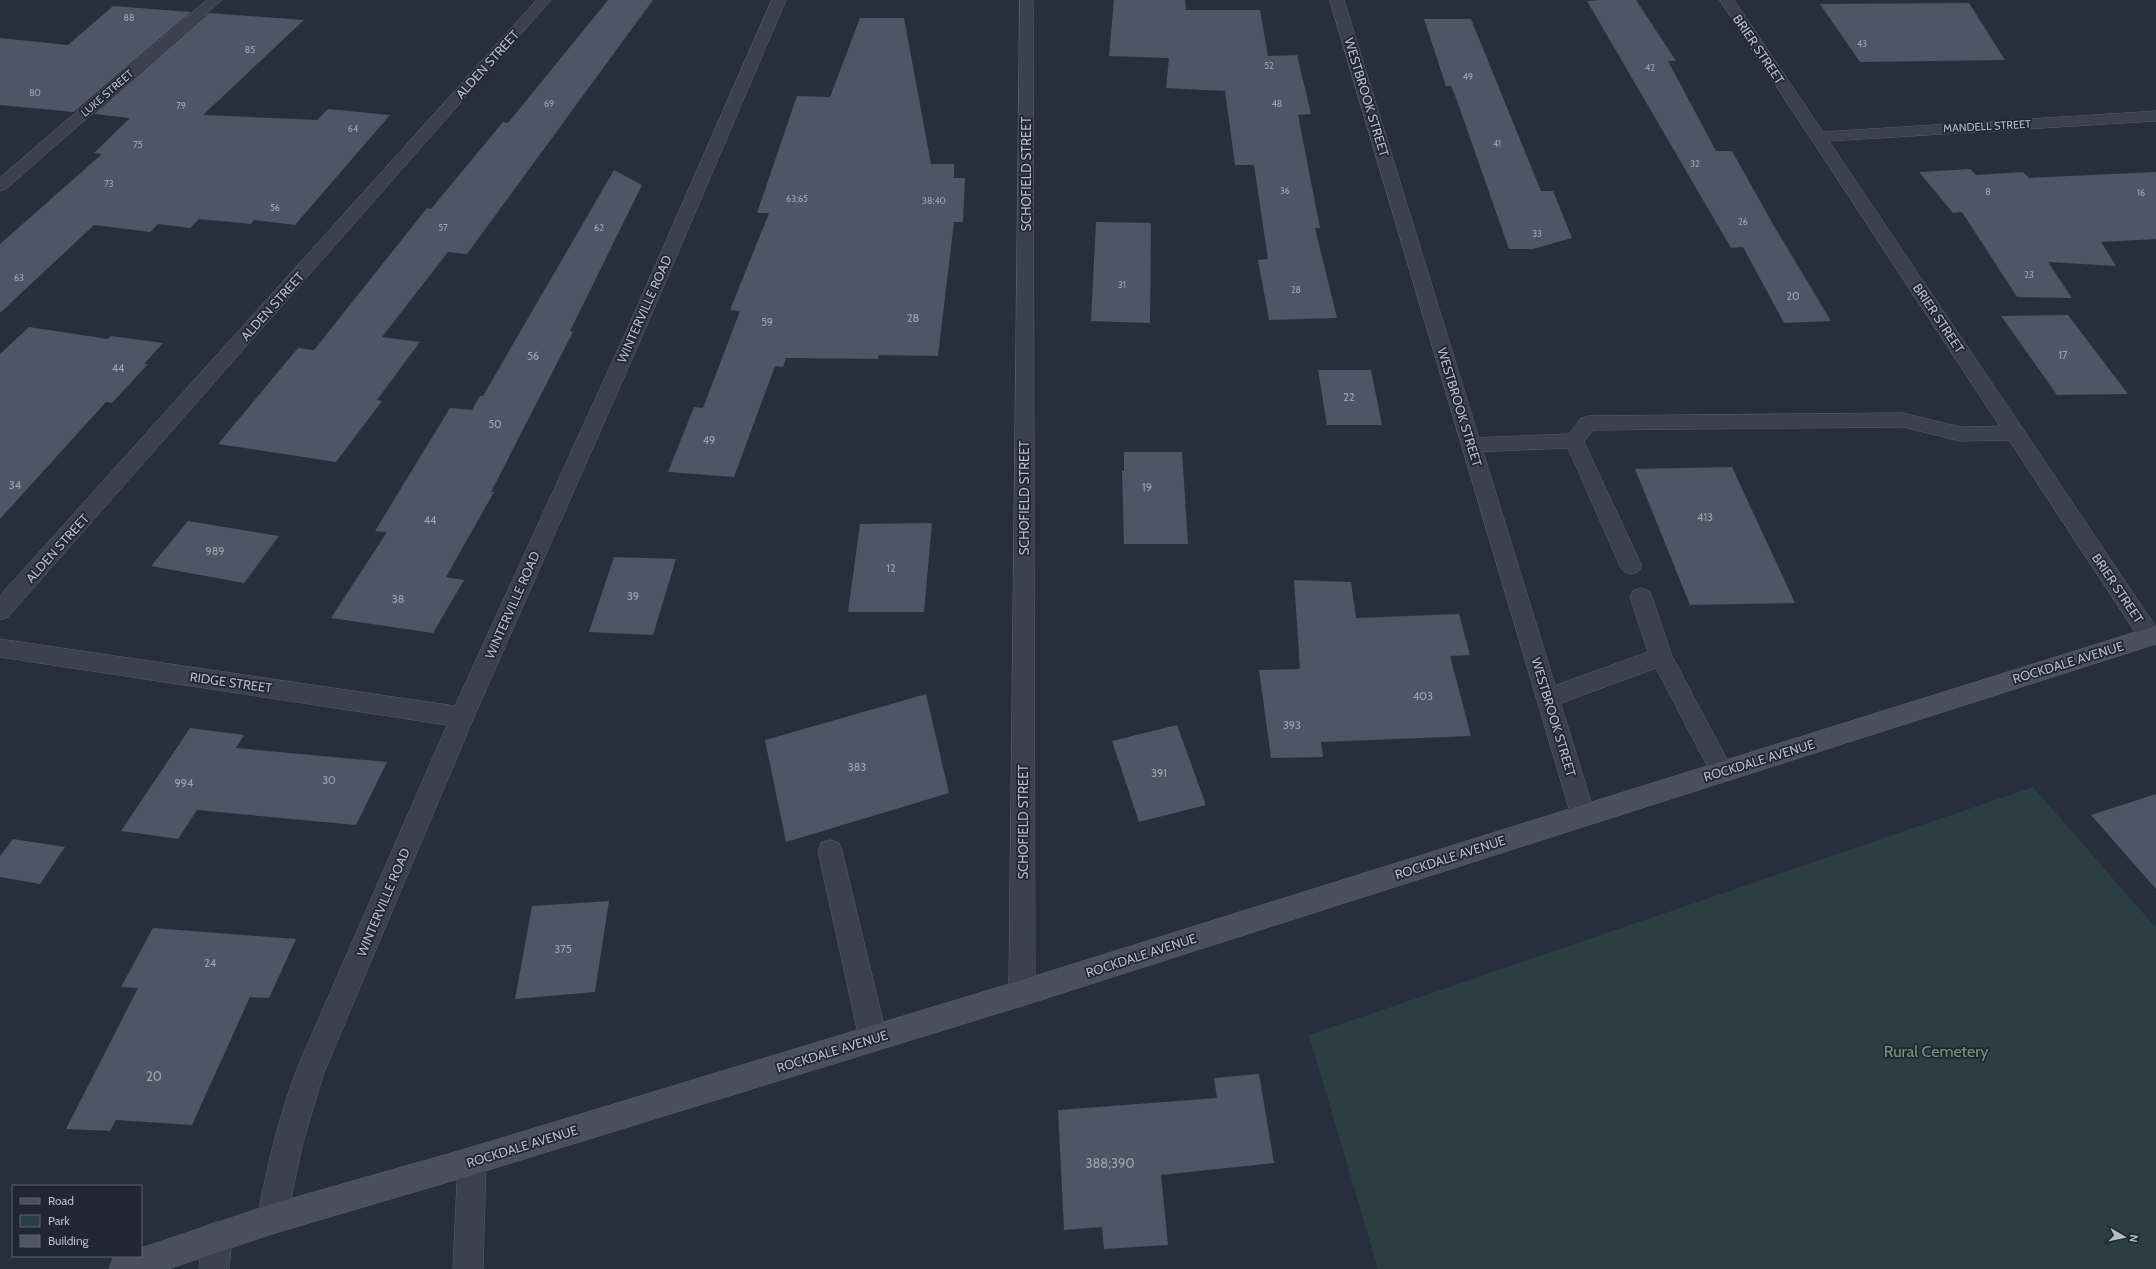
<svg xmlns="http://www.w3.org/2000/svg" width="2156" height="1269" viewBox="0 0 2156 1269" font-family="Cabin,sans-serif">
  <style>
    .green { fill: #2c3e41 }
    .building { fill: #4e5566 }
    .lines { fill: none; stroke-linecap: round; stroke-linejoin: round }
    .service-casing { stroke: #595f6b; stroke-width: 1 }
    .minor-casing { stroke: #595f6b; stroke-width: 1 }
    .secondary-casing { stroke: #595f6b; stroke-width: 1 }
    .service { fill: #3b414e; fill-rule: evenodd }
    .minor { fill: #3b414e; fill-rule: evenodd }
    .secondary { fill: #4a5060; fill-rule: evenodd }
    .labels { text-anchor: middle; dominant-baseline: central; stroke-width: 3.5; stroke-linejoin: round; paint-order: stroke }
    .far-number-label { font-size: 9px; fill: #9da2b0 }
    .far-street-label { font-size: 11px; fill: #b7bcc8; stroke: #202633 }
    .number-label { font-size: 11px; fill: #9da2b0 }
    .street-label { font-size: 13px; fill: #b7bcc8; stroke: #202633 }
    .near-number-label { font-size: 13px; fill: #9da2b0 }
    .near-park-label { font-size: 16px; fill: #71977d; stroke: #202633 }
  </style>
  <rect width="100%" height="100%" fill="#272f3d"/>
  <polygon class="green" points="2033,787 2156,928 2156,1269 1378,1269 1309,1035"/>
  <g class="building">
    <polygon points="608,0 653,0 467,254 448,252 382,337 420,342 377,400 382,401 336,462 218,444 298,348 314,350 427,208 431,209 503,122 508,123"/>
    <polygon points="1114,0 1185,0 1186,10 1260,10 1268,56 1297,55 1311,114 1298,115 1320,228 1315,228 1337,318 1269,320 1258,260 1268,259 1254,165 1235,165 1225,91 1166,88 1169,58 1109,56"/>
    <polygon points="1601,0 1636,0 1676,61 1668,61 1716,151 1732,151 1774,226 1831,321 1784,323 1743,247 1731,248 1587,1"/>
    <polygon points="1969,3 2005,60 1860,62 1820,4"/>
    <polygon points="113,6 191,12 74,112 0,105 0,38 68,45"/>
    <polygon points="209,13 304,20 203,115 317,120 328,109 390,115 295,225 254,220 251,224 199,219 190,228 158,224 150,232 94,225 0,313 0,244 102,154 94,153 130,118 94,114"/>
    <polygon points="860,18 904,18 931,164 954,164 954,178 965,178 963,222 954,222 938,356 879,355 878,359 786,358 783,367 775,366 734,477 668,472 694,407 703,408 740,311 730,310 769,213 757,213 797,96 830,97"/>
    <polygon points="1424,19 1471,19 1541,191 1553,191 1572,238 1533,249 1509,249 1456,98 1451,86 1446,86"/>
    <polygon points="1970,169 1976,175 2023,172 2029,178 2156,172 2156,239 2101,242 2116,266 2048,262 2072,298 2017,297 1962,212 1953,213 1919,172"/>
    <polygon points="614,170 642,185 570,331 573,332 491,492 494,492 446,577 464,580 433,633 331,618 387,532 375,531 450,408 472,410 480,396 483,396"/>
    <polygon points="1096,222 1151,223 1150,323 1091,321"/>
    <polygon points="2068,315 2128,394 2057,395 2001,316"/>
    <polygon points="29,327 108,339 111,336 163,343 144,364 148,364 112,403 106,402 0,519 0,354"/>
    <polygon points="1318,370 1371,370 1382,425 1327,425"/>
    <polygon points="1124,452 1182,452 1188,544 1124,544 1122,471 1124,471"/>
    <polygon points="1732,467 1795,603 1690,605 1635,469"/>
    <polygon points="188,521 279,536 244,583 151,566"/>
    <polygon points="932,523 924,612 848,612 860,524"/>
    <polygon points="614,557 676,559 653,635 589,632"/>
    <polygon points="1294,580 1351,582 1356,618 1459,614 1470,655 1450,656 1471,736 1321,742 1323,757 1271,758 1259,670 1300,669"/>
    <polygon points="926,694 949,793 786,842 765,740"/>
    <polygon points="1177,725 1206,805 1139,822 1112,741"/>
    <polygon points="190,728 244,735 236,748 387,762 356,825 197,810 178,839 121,831"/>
    <polygon points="2156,794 2156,889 2091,815"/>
    <polygon points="13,839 65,847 40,884 0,877 0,856"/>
    <polygon points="609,901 595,992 515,999 532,906"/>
    <polygon points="153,928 296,939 269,998 250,997 192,1125 116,1120 110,1131 66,1129 138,988 121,987"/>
    <polygon points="1259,1074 1274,1163 1161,1175 1168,1245 1104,1249 1102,1227 1064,1230 1058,1110 1217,1098 1214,1078"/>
  </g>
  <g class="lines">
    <g class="service-casing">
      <g id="service">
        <polygon points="1903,413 1960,427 2015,426 2022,428 2025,433 2022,438 2015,440 1960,441 1903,427 1593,430 1584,442 1642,566 1638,572 1631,574 1624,572 1620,566 1568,448 1472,452 1465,450 1462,445 1465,440 1472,438 1569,434 1581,418 1588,416"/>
        <polygon points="1641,588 1649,591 1652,597 1672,656 1730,765 1734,772 1730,779 1722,783 1714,779 1656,668 1548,708 1540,705 1537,698 1540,691 1648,652 1630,597 1633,591"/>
        <polygon points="830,840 839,843 842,851 887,1038 883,1048 873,1052 863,1048 859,1038 818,851 821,843"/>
        <polygon points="472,1147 482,1151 486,1161 483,1269 453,1269 458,1161 462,1151"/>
        <polygon points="217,1222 228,1226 232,1237 229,1269 199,1269 202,1237 206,1226"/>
      </g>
    </g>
    <g class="minor-casing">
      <g id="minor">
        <polygon points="207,0 222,0 6,189 0,191 0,178"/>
        <polygon points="537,0 551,0 8,617 0,620 0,596"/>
        <path d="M772,0H786L648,323L474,717L323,1075L302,1146L287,1219L282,1229L272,1234L262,1229L257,1219C267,1167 279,1114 299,1064L447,725L0,657V639L455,706L630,323Z"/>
        <polygon points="1020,0 1032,0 1033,2 1035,993 1031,1002 1022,1006 1013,1002 1009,993"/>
        <polygon points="1330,0 1344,0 1595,815 1592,823 1583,826 1574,823 1571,815"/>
        <polygon points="1720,0 1734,0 1823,132 2156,111 2156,121 1829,141 2156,627 2156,643 2150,645 2142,642"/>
      </g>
    </g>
    <g class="secondary-casing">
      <polygon id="secondary" points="2156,626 2156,644 1022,1006 472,1175 272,1234 168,1269 109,1269 113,1258 119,1256 141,1256 141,1248 272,1204 472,1147 1022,980"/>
    </g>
    <use href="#service" class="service"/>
    <use href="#minor" class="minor"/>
    <use href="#secondary" class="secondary"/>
  </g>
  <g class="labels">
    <g class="far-number-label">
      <text x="129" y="17">88</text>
      <text x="1862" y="43">43</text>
      <text x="250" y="49">85</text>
      <text x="1269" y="65">52</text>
      <text x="1650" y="67">42</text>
      <text x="1468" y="76">49</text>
      <text x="35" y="92">80</text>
      <text x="549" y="103">69</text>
      <text x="1277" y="103">48</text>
      <text x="181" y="105">79</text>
      <text x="353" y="128">64</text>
      <text x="1497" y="143">41</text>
      <text x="138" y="144">75</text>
      <text x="1695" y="163">32</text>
      <text x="109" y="183">73</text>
      <text x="1285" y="190">36</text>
      <text x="1988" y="191">8</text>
      <text x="2141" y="192">16</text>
      <text x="797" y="198">63;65</text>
      <text x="934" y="200">38;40</text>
      <text x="275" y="207">56</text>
      <text x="1743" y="221">26</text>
      <text x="443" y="227">57</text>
      <text x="599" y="227">62</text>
      <text x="1537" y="233">33</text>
      <text x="2029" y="274">23</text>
      <text x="19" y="277">63</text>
      <text x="1122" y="284">31</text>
      <text x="1296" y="289">28</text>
    </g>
    <g class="far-street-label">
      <text transform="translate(107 93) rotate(-41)">LUKE STREET</text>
      <text transform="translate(1987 126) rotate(-3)">MANDELL STREET</text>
    </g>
    <g class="number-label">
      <text x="1793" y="296">20</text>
      <text x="913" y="318">28</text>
      <text x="767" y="322">59</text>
      <text x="2063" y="355">17</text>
      <text x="533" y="356">56</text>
      <text x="118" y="368">44</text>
      <text x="1349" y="397">22</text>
      <text x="495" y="424">50</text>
      <text x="709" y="440">49</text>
      <text x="15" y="485">34</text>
      <text x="1147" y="487">19</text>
      <text x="1705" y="517">413</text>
      <text x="430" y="520">44</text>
      <text x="215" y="551">989</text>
      <text x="891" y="568">12</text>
      <text x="633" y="596">39</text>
      <text x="398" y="599">38</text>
      <text x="1423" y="696">403</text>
      <text x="1292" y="725">393</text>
      <text x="857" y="767">383</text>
      <text x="1159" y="773">391</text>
      <text x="329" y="780">30</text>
      <text x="184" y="783">994</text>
      <text x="563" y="949">375</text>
      <text x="210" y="963">24</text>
    </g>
    <g class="street-label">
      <text transform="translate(1759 49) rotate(56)">BRIER STREET</text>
      <text transform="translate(487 64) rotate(-48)">ALDEN STREET</text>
      <text transform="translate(1367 97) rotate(73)">WESTBROOK STREET</text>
      <text transform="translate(1026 174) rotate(-90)">SCHOFIELD STREET</text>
      <text transform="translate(272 306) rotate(-48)">ALDEN STREET</text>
      <text transform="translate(644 309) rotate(-66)">WINTERVILLE ROAD</text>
      <text transform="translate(1939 318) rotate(56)">BRIER STREET</text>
      <text transform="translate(1460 407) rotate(73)">WESTBROOK STREET</text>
      <text transform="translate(1024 498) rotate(-90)">SCHOFIELD STREET</text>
      <text transform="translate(57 548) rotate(-48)">ALDEN STREET</text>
      <text transform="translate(2118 588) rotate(56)">BRIER STREET</text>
      <text transform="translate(512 605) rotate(-66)">WINTERVILLE ROAD</text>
      <text transform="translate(2068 662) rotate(-17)">ROCKDALE AVENUE</text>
      <text transform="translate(231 682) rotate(8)">RIDGE STREET</text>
      <text transform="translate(1554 717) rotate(73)">WESTBROOK STREET</text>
      <text transform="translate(1759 760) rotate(-17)">ROCKDALE AVENUE</text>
      <text transform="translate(1023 822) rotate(-90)">SCHOFIELD STREET</text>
      <text transform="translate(1450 857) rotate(-18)">ROCKDALE AVENUE</text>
      <text transform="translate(383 902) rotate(-67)">WINTERVILLE ROAD</text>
      <text transform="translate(1141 955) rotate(-18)">ROCKDALE AVENUE</text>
      <text transform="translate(832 1051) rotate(-17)">ROCKDALE AVENUE</text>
      <text transform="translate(522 1146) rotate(-17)">ROCKDALE AVENUE</text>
    </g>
    <g class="near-number-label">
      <text x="154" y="1076">20</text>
      <text x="1110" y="1163">388;390</text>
    </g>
    <g class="near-park-label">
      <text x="1936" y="1051">Rural Cemetery</text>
    </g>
  </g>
  <rect x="12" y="1185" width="130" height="72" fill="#202633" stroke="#5c626f"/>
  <rect x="20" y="1198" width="20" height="6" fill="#4a5060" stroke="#5c626f"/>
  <text x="48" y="1205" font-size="12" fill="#b7bcc8">Road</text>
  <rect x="20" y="1215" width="20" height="12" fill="#2c3e41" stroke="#5c626f"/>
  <text x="48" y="1225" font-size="12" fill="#b7bcc8">Park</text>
  <rect x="20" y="1235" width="20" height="12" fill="#4e5566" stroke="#5c626f"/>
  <text x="48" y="1245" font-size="12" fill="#b7bcc8">Building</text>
  <g transform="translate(2124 1237) rotate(99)" stroke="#202633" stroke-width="3" paint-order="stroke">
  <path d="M0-3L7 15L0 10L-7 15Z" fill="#b7bcc8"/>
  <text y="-6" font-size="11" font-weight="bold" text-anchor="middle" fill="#b7bcc8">N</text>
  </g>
</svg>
